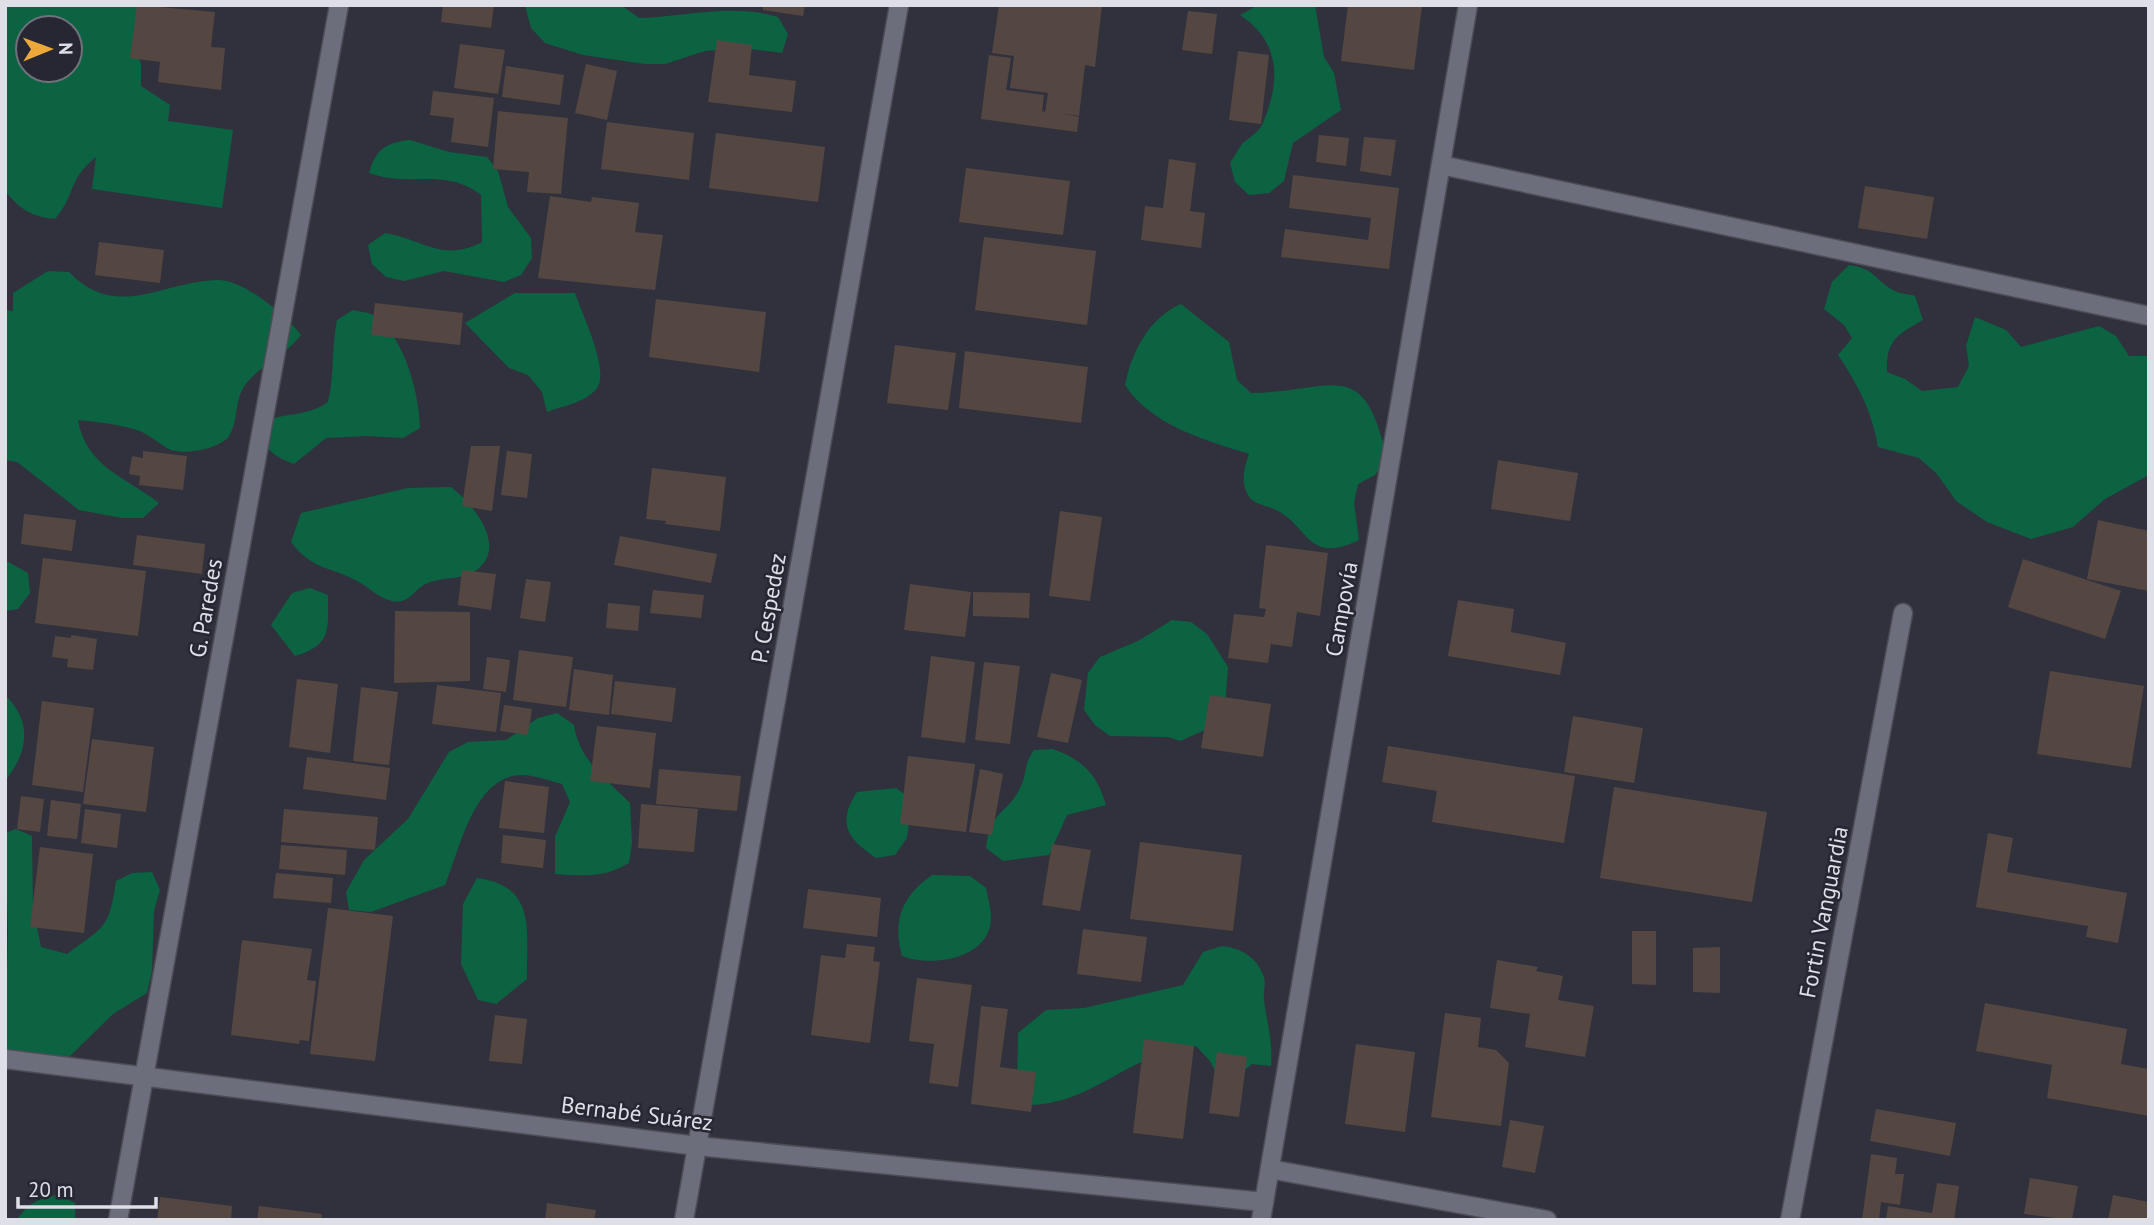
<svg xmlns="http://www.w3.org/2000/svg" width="2154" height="1225" viewBox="0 0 2154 1225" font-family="'PT Sans',sans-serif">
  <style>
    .green { fill: #0b6341; fill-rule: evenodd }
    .building { fill: #544741 }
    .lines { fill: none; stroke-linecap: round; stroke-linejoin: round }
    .minor-casing { stroke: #4c4d56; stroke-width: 21 }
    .minor { stroke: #6d6e7b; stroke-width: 18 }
    .labels { text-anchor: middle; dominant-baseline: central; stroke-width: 5; stroke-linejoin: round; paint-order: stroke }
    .street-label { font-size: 23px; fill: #dfe0e7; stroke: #262732 }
  </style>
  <rect width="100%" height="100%" fill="#30313d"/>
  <g class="green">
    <path d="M5,5H151L134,46L141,64V86L170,105L168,121L233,130L222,208L92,189L96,157C67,180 76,195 55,219C33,217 18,209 5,190ZM28,28H70V70H28Z"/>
    <path d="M525,5H621L639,18C686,17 732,3 778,17L788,34L782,53L744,48L705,51L665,64H645L583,55L545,43L531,28Z"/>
    <path d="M1258,5H1315L1324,57L1334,73L1341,110L1293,143L1284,181L1269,193L1249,195L1235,182L1230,163C1234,157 1238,150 1242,144C1248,138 1258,133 1262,125C1281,82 1281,42 1240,15Z"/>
    <path d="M410,140L449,152L487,157L498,171L508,207L531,238L532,258L521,275L504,282L444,271L404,281L386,277L372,264L368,245L385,233C423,239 442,263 482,242L481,195C445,167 410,188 369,173C376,149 385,143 410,140Z"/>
    <path d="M1849,265C1874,268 1874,279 1893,290C1899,294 1909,294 1915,296L1923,320C1897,335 1886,340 1887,372L1905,379L1922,391L1958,387L1969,366L1966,346L1975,317L2006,330L2021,347L2099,326L2116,336L2129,356H2149V475L2105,499L2073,527L2031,539L1987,522L1956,501L1937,474L1919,458L1878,447C1872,411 1858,385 1838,355L1852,338L1844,325L1824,309L1832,282Z"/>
    <path d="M48,271L69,272C117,321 160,282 217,280C243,279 286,315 301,335C283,358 260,365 245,385C234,401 239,420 229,436C220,449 182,456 169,449C158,443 149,434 137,430C118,424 97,422 78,420C86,467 126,477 159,503L143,518H122L79,510L17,462L5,460V310L13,311V293Z"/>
    <path d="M515,293H575C582,314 610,371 597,388C586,403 562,406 547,412L542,392L528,375L509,368L465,323Z"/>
    <path d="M1181,304L1229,342L1237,380L1251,393C1333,392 1364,353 1387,459L1375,475L1358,484L1354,503L1359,540C1307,565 1310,527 1276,510C1265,504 1252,506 1246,491C1241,478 1245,465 1249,454C1205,440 1152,426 1125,385C1132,351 1149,318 1181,304Z"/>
    <path d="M353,310C360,312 369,312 375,316C405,339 419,392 420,428L403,438L366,436L326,438L294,464C272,456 263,448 260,424C284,411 306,418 328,402C335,375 331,347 337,320Z"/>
    <path d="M451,487C471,502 507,544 479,568C465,581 444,576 428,583C414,588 410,605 392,601C378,598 370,588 359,582C331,566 313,571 291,542L301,513L408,488Z"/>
    <polygon points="5,560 28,573 30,593 18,609 5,611"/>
    <path d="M310,588L328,595C328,630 332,645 295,656L271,625L292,593Z"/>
    <polygon points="1172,620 1191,622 1207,634 1228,667 1225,707 1216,725 1180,741 1168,737 1110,736 1095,725 1084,710 1088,673 1100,657 1138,641"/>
    <path d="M5,695C33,722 28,752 5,781Z"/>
    <path d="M557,713L574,725C579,760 606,779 630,803L632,843L629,863C604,878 584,876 555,874V837L570,802L562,784C550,781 537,776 524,775C474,773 460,850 445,885L371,912L349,910L346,892L364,860L408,819L449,752L468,742L506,740L538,718Z"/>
    <path d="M1053,749C1083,760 1097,774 1106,805L1067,815L1049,855L1003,861L986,848C990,809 1008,815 1021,786C1028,771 1022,768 1034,750Z"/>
    <path d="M896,788L912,800L907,838L895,855L876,858C848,839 836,824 857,792Z"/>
    <path d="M16,829L32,836L33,908L41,947L67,954C105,926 109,929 116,881L132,873L152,872L160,890L154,911L152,971L147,993L113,1014L66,1060L5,1053L8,932L5,833Z"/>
    <path d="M932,875L970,876L986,888C988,899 993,914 990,926C983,960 929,967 902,956C892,921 902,896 932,875Z"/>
    <path d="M477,878C538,886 526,932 527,979L496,1004L478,1000L461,964L463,904Z"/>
    <path d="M1222,946C1241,948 1257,957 1264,977C1266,984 1263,992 1264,1000C1267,1023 1273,1042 1271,1066L1252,1064L1237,1076L1219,1078L1210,1061L1196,1046C1184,1049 1171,1051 1159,1055C1114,1070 1083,1104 1029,1105L1017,1089L1018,1033L1046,1010L1084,1008L1183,985L1203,952Z"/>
    <path d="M58,1195L75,1203V1220H17C27,1203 40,1198 58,1195Z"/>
  </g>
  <g class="building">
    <polygon points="137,5 215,12 211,47 225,48 221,90 158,82 160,62 130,58"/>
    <polygon points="443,5 494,5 491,28 441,22"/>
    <polygon points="763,5 805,5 803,16 763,10"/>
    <polygon points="999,5 1102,5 1095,67 1085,65 1079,116 1060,113 1079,117 1077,132 981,119 989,55 1011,58 1006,90 1044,95 1042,111 1045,112 1048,93 1010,88 1014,56 992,53"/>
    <polygon points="1348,5 1422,6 1414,70 1341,61"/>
    <polygon points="1188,11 1217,14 1212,54 1182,50"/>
    <polygon points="717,40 752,45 749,75 796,81 792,112 708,102"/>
    <polygon points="460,44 505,50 498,94 454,88"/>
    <polygon points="1238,51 1269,55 1261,124 1229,120"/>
    <polygon points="586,64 617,71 607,120 575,113"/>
    <polygon points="506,66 564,75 560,105 502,97"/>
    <polygon points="433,91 494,98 488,147 451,142 454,118 430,115"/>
    <polygon points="498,111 568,118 561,194 527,192 529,172 493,169"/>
    <polygon points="607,122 694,133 689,180 601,169"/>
    <polygon points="716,133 825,147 818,202 709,188"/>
    <polygon points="1319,135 1349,138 1346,166 1316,162"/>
    <polygon points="1364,137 1396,140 1391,176 1360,171"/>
    <polygon points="1169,159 1196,163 1190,211 1205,213 1201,248 1141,240 1145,206 1163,208"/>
    <polygon points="966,168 1070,181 1063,235 959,222"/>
    <polygon points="1293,175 1399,188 1389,269 1281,257 1285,229 1368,240 1371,218 1289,208"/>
    <polygon points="1865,186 1934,197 1927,239 1858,228"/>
    <polygon points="550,196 591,202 592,197 639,203 635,232 663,235 655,290 538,278"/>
    <polygon points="984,237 1096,251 1087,325 975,310"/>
    <polygon points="99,242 164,250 160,283 95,275"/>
    <polygon points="656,299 766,312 759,372 649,357"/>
    <polygon points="375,303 463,313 460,345 371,335"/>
    <polygon points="895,345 956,353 948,410 887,403"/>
    <polygon points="965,351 1088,367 1081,423 959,408"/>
    <polygon points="471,446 500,446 492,511 462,506"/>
    <polygon points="143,451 187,456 183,490 139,485 140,476 129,474 132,456 143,458"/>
    <polygon points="507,451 532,454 527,498 501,495"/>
    <polygon points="1498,460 1578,473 1570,521 1491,509"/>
    <polygon points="652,468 726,477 720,531 665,524 666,521 646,519"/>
    <polygon points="1060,511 1102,517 1090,601 1049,596"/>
    <polygon points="24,514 76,520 72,551 21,544"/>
    <polygon points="2098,520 2149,531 2149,591 2087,579"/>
    <polygon points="137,535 205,544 202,574 133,565"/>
    <polygon points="620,536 717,554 711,583 614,565"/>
    <polygon points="1266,545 1328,553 1320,616 1297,612 1292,647 1271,644 1268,663 1228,658 1234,614 1264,617 1266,609 1259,608"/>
    <polygon points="43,558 146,571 138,636 35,623"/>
    <polygon points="2023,559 2121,591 2105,639 2008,607"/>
    <polygon points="462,570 496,574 491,610 458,605"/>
    <polygon points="526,579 551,582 545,622 520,618"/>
    <polygon points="910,584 971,592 965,637 904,630"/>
    <polygon points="653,590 704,595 701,618 650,613"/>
    <polygon points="973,592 1030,593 1029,618 973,616"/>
    <polygon points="1458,600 1514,609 1511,632 1566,643 1560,675 1448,656"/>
    <polygon points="608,603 640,606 638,631 606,628"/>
    <polygon points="395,611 470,612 470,681 394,683"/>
    <polygon points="71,635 97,639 93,670 67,667 68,659 52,657 55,636 71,638"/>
    <polygon points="519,650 573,657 566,707 513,700"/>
    <polygon points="931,656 975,662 965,743 921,737"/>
    <polygon points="487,657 510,660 506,692 483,689"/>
    <polygon points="984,662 1020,666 1010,744 975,740"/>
    <polygon points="574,669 613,675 609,715 569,710"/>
    <polygon points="2050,671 2144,686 2131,768 2037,754"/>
    <polygon points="1051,673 1082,680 1068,743 1037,737"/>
    <polygon points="297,679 338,684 330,753 289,747"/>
    <polygon points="615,681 676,688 672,722 611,714"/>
    <polygon points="437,685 501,693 496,732 432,724"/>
    <polygon points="361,687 398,692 389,765 353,761"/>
    <polygon points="1210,695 1271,704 1263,757 1201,748"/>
    <polygon points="42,701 94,708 83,792 32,785"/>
    <polygon points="504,705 532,709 528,735 500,731"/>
    <polygon points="1573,716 1643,728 1634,783 1564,772"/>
    <polygon points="597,726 656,733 650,788 590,781"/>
    <polygon points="92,739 154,747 146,812 83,804"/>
    <polygon points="1388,746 1575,776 1564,843 1432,822 1437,791 1382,782"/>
    <polygon points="908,756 975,764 966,832 900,824"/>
    <polygon points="307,757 390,768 386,800 303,789"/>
    <polygon points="659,769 741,776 737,811 656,804"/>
    <polygon points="980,769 1003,774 992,835 969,832"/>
    <polygon points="505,781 549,787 544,833 499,828"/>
    <polygon points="1614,787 1767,812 1752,902 1600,878"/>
    <polygon points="21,796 44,799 40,832 17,829"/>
    <polygon points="51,800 81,804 77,839 47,836"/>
    <polygon points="641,804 698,809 694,852 638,848"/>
    <polygon points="85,809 121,814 117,848 81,843"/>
    <polygon points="284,809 378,817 375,850 281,842"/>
    <polygon points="1988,833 2013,838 2007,872 2127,893 2118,943 2086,937 2088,926 1976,907"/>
    <polygon points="503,835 546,840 543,868 501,863"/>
    <polygon points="1140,842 1242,855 1233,931 1130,919"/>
    <polygon points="1052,844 1091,850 1080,911 1042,905"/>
    <polygon points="281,845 347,850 345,875 279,869"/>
    <polygon points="40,847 93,854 84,933 30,927"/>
    <polygon points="276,873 333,878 331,903 273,898"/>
    <polygon points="808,889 881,898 877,937 803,928"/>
    <polygon points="328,908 393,916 375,1061 310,1054"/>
    <polygon points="1083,929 1147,937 1141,982 1077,974"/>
    <polygon points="1632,931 1656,931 1656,985 1632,984"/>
    <polygon points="242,940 312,949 307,980 316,981 309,1041 300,1040 299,1044 231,1035"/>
    <polygon points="847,944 875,947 873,961 880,962 870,1043 811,1035 821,955 845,958"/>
    <polygon points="1720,947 1720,993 1693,992 1693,948"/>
    <polygon points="1497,960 1538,967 1536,971 1563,976 1558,1000 1594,1006 1585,1057 1525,1047 1530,1014 1490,1008"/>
    <polygon points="917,978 972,985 958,1087 929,1083 934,1044 909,1041"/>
    <polygon points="1985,1003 2127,1029 2121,1064 2149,1069 2149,1116 2047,1098 2052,1065 1976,1051"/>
    <polygon points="981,1006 1008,1009 1000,1067 1036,1072 1031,1112 971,1104"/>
    <polygon points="1445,1013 1481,1018 1478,1047 1496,1050 1509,1063 1501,1126 1431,1117"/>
    <polygon points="495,1015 527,1019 522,1064 489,1061"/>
    <polygon points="1144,1039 1194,1046 1183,1139 1133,1133"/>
    <polygon points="1356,1044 1415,1052 1405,1132 1345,1124"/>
    <polygon points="1217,1052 1247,1057 1239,1117 1209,1113"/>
    <polygon points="1876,1109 1956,1123 1950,1156 1870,1141"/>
    <polygon points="1510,1120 1544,1126 1535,1173 1502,1167"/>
    <polygon points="1871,1154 1897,1158 1895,1174 1904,1174 1900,1205 1881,1202 1879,1220 1862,1220"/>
    <polygon points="2030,1178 2078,1186 2072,1220 2024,1214"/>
    <polygon points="1937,1183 1959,1186 1954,1220 1886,1220 1888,1206 1932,1213"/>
    <polygon points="2113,1195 2149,1202 2149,1220 2108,1220"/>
    <polygon points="160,1197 232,1206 231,1220 157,1220"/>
    <polygon points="547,1203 596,1210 594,1220 545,1220"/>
    <polygon points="259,1206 322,1214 321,1220 257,1220"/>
  </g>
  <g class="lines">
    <g class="minor-casing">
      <g id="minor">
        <polyline points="1441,165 2149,316"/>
        <polyline points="5,1059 697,1146 1264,1202"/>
        <polyline points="1270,1169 1547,1220"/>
        <polyline points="118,1220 339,5"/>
        <polyline points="684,1220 899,5"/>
        <polyline points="1261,1220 1468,5"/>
        <polyline points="1790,1220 1903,613"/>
      </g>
    </g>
    <use href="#minor" class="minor"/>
  </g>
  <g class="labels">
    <g class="street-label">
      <text transform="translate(205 608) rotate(-80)">G. Paredes</text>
      <text transform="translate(768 608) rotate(-80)">P. Cespedez</text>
      <text transform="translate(1341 609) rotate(-80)">Campovía</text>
      <text transform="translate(1823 912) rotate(-79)">Fortin Vanguardia</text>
      <text transform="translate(637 1113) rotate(7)">Bernabé Suárez</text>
    </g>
  </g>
  <rect width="2154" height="1225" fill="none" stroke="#dfe0e7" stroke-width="14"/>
  <g transform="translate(49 49) rotate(89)"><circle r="33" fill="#262732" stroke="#70717a" stroke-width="2"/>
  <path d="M0-5L12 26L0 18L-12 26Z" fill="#eca93a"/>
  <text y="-10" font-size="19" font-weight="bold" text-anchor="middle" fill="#dfe0e7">N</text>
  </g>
  <path d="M18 1197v10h138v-10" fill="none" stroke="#dfe0e7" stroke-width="3.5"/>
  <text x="28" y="1197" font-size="21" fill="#dfe0e7" stroke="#262732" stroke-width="5" paint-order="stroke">20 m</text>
</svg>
